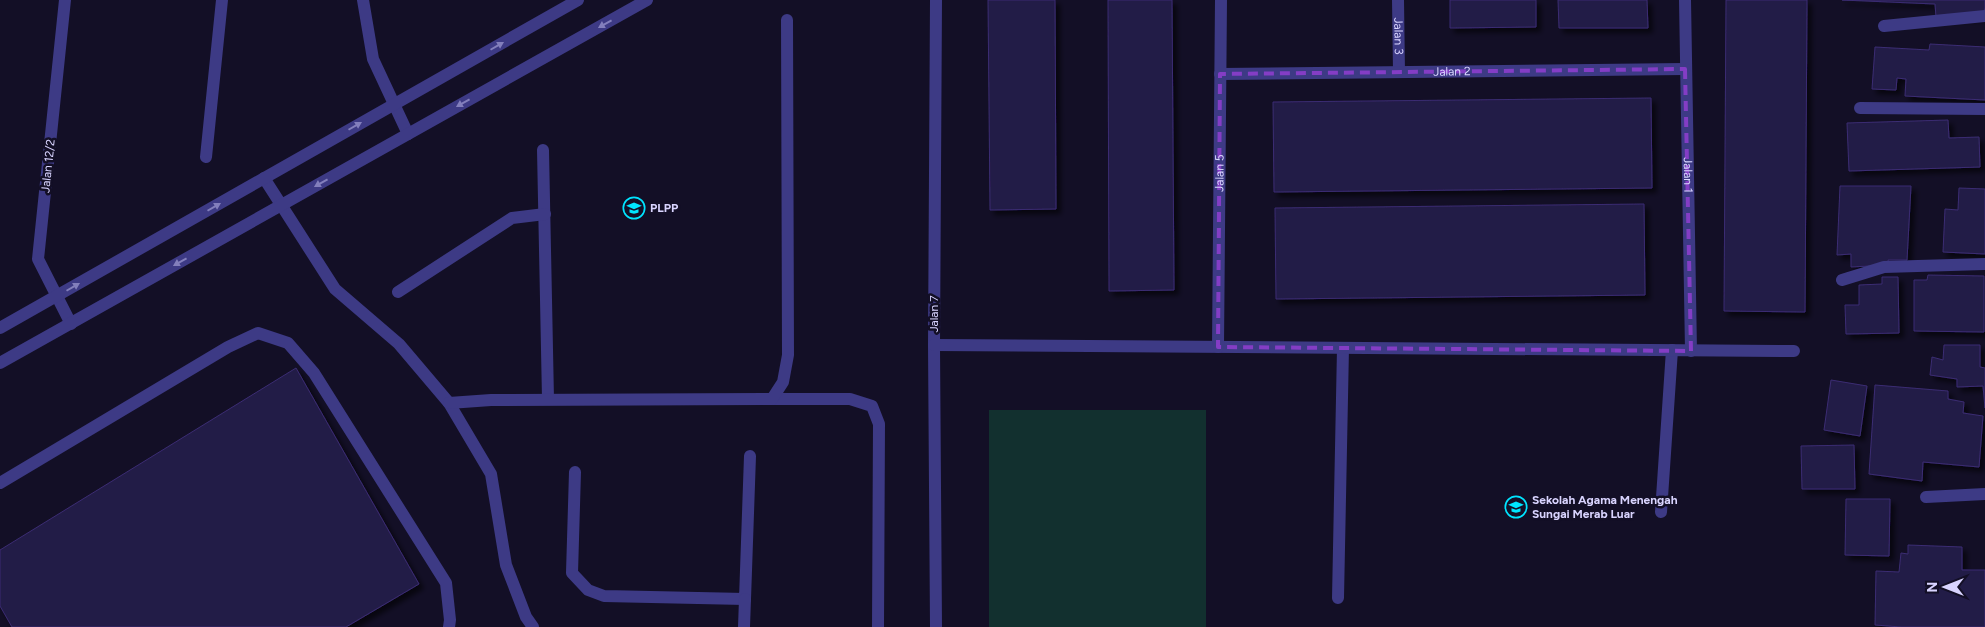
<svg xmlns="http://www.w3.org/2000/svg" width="1985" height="627" viewBox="0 0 1985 627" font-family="Figtree,sans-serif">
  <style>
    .green { fill: #12302f }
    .building { fill: #241b47; stroke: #3b2d73; filter: url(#shadow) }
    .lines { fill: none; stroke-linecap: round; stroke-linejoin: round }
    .lane { stroke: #3d3a85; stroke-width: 12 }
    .street { stroke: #3d3a85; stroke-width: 12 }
    .oneway { fill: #837fbc }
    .marked { fill: none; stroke: #843dc5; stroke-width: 4; stroke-dasharray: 10 6; stroke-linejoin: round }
    .labels { text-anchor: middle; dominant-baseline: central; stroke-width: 5; stroke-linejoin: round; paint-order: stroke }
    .street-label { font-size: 12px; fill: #d9d4ff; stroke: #130f26 }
    .poi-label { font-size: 12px; font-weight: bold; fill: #d9d4ff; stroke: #130f26; text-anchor: start }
  </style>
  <defs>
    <filter id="shadow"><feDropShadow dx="4.5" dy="4.5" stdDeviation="2.5" flood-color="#0009"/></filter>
  </defs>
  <rect width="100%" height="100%" fill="#130f26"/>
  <rect class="green" x="989" y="410" width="217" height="217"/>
  <g class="building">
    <polygon points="988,0 1055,0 1056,209 990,210"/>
    <polygon points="1108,0 1172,0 1174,290 1109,291"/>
    <polygon points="1450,0 1536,0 1536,27 1450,28"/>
    <polygon points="1558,0 1647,0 1648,28 1559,28"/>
    <polygon points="1726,0 1807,0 1805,312 1724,311"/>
    <polygon points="1842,0 1985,0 1985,8 1983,16 1936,17 1935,4"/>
    <polygon points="1930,44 1985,47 1985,100 1905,96 1906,79 1897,78 1896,90 1872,89 1875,47 1929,50"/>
    <polygon points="1651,98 1652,188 1274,192 1273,102"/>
    <polygon points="1948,120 1949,138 1979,137 1980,167 1849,171 1847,123"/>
    <polygon points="1840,186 1911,186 1907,260 1888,260 1889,265 1851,267 1851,254 1837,255"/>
    <polygon points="1959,188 1985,189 1985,254 1943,252 1945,209 1958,210"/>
    <polygon points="1644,204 1645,295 1276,299 1275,208"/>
    <polygon points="1928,275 1984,276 1984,332 1914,331 1914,280 1927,280"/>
    <polygon points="1882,277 1898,277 1899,333 1846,334 1845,305 1859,305 1859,285 1882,284"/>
    <polygon points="1944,345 1980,345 1980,367 1985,368 1985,408 1983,386 1957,387 1957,379 1930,375 1932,357 1943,360"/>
    <polygon points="296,368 419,584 346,627 12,627 0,606 0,550"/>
    <polygon points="1831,380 1867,386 1860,436 1824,430"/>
    <polygon points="1875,385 1948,391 1948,399 1964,402 1963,413 1983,416 1979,467 1923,462 1922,481 1869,474"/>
    <polygon points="1854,445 1855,489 1802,489 1801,446"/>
    <polygon points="1846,499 1890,499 1889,556 1845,555"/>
    <polygon points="1908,545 1962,547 1962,570 1985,570 1985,627 1901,627 1875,625 1876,571 1899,572 1901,553 1908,554"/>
  </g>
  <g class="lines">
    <g class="lane">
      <polyline points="206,157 222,0"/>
      <polyline points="264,178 335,289 399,344 449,403 491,474 506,565 526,617 533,627"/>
      <polyline points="0,483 228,347 258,333 288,343 314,373 446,583 450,620 449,627"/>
      <polyline points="1661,512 1672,350"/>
      <polyline points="1338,598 1343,348"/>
    </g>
    <g class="street">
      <polyline points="65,0 38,259 71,324"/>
      <polyline points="363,0 373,59 408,134"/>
      <polyline points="936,0 934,345 936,627"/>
      <path id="s1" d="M1398,0L1399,72"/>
      <path id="s2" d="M1685,0L1691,351"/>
      <polyline points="1884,26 1985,16"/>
      <path id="s3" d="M1220,74L1685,69"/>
      <polyline points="1860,108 1985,109"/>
      <polyline points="543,150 548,399"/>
      <polyline points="1842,280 1884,267 1985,264"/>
      <polyline points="398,292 512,218 545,214"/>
      <polyline points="0,328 578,0"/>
      <polyline points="934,345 1794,351"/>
      <path id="s4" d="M1218,347L1221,0"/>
      <polyline points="0,363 647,0"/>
      <polyline points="772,399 850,399 872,406 879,424 878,627"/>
      <polyline points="449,403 491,400 772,399 783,382 788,355 787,20"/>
      <polyline points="575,472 572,573 588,590 604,596 745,599 750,456"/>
      <polyline points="1926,497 1985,494"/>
      <polyline points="744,627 745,599"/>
    </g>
  </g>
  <defs><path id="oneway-solid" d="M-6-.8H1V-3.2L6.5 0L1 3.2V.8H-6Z" transform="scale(1.25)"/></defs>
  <g class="oneway">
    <use href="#oneway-solid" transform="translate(605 24) rotate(151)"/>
    <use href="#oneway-solid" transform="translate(497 46) rotate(-30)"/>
    <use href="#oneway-solid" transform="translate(463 103) rotate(151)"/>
    <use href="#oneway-solid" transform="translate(355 126) rotate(-30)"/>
    <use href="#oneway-solid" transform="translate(321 183) rotate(151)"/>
    <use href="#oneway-solid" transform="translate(214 207) rotate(-30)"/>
    <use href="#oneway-solid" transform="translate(180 262) rotate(151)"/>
    <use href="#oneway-solid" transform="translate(73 287) rotate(-30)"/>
  </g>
  <path class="marked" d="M1685,69L1691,351L1218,347L1220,74Z"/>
  <defs>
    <g id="school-ring" transform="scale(1.125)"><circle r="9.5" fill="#130f26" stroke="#00e5ff" stroke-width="1.5"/><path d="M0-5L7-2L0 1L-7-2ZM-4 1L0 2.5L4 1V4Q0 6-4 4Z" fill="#00e5ff"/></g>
  </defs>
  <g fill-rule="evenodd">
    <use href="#school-ring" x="634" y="208"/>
    <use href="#school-ring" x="1516" y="507"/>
  </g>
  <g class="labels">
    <g class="street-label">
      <text stroke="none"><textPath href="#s1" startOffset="36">Jalan 3</textPath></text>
      <text stroke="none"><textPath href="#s3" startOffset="232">Jalan 2</textPath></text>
      <text transform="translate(48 166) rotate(-84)">Jalan 12/2</text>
      <text stroke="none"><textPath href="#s4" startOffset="174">Jalan 5</textPath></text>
      <text stroke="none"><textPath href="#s2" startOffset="175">Jalan 1</textPath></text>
      <text transform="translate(934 314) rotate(-90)">Jalan 7</text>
    </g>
    <g class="poi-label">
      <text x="650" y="208">PLPP</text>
      <text x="1532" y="500">Sekolah Agama Menengah<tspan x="1532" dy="14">Sungai Merab Luar</tspan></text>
    </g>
  </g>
  <g transform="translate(1945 587) rotate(270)" stroke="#130f26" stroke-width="4" paint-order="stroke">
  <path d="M0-4L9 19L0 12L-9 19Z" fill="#d9d4ff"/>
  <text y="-8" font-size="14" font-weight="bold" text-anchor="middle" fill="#d9d4ff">N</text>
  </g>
</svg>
